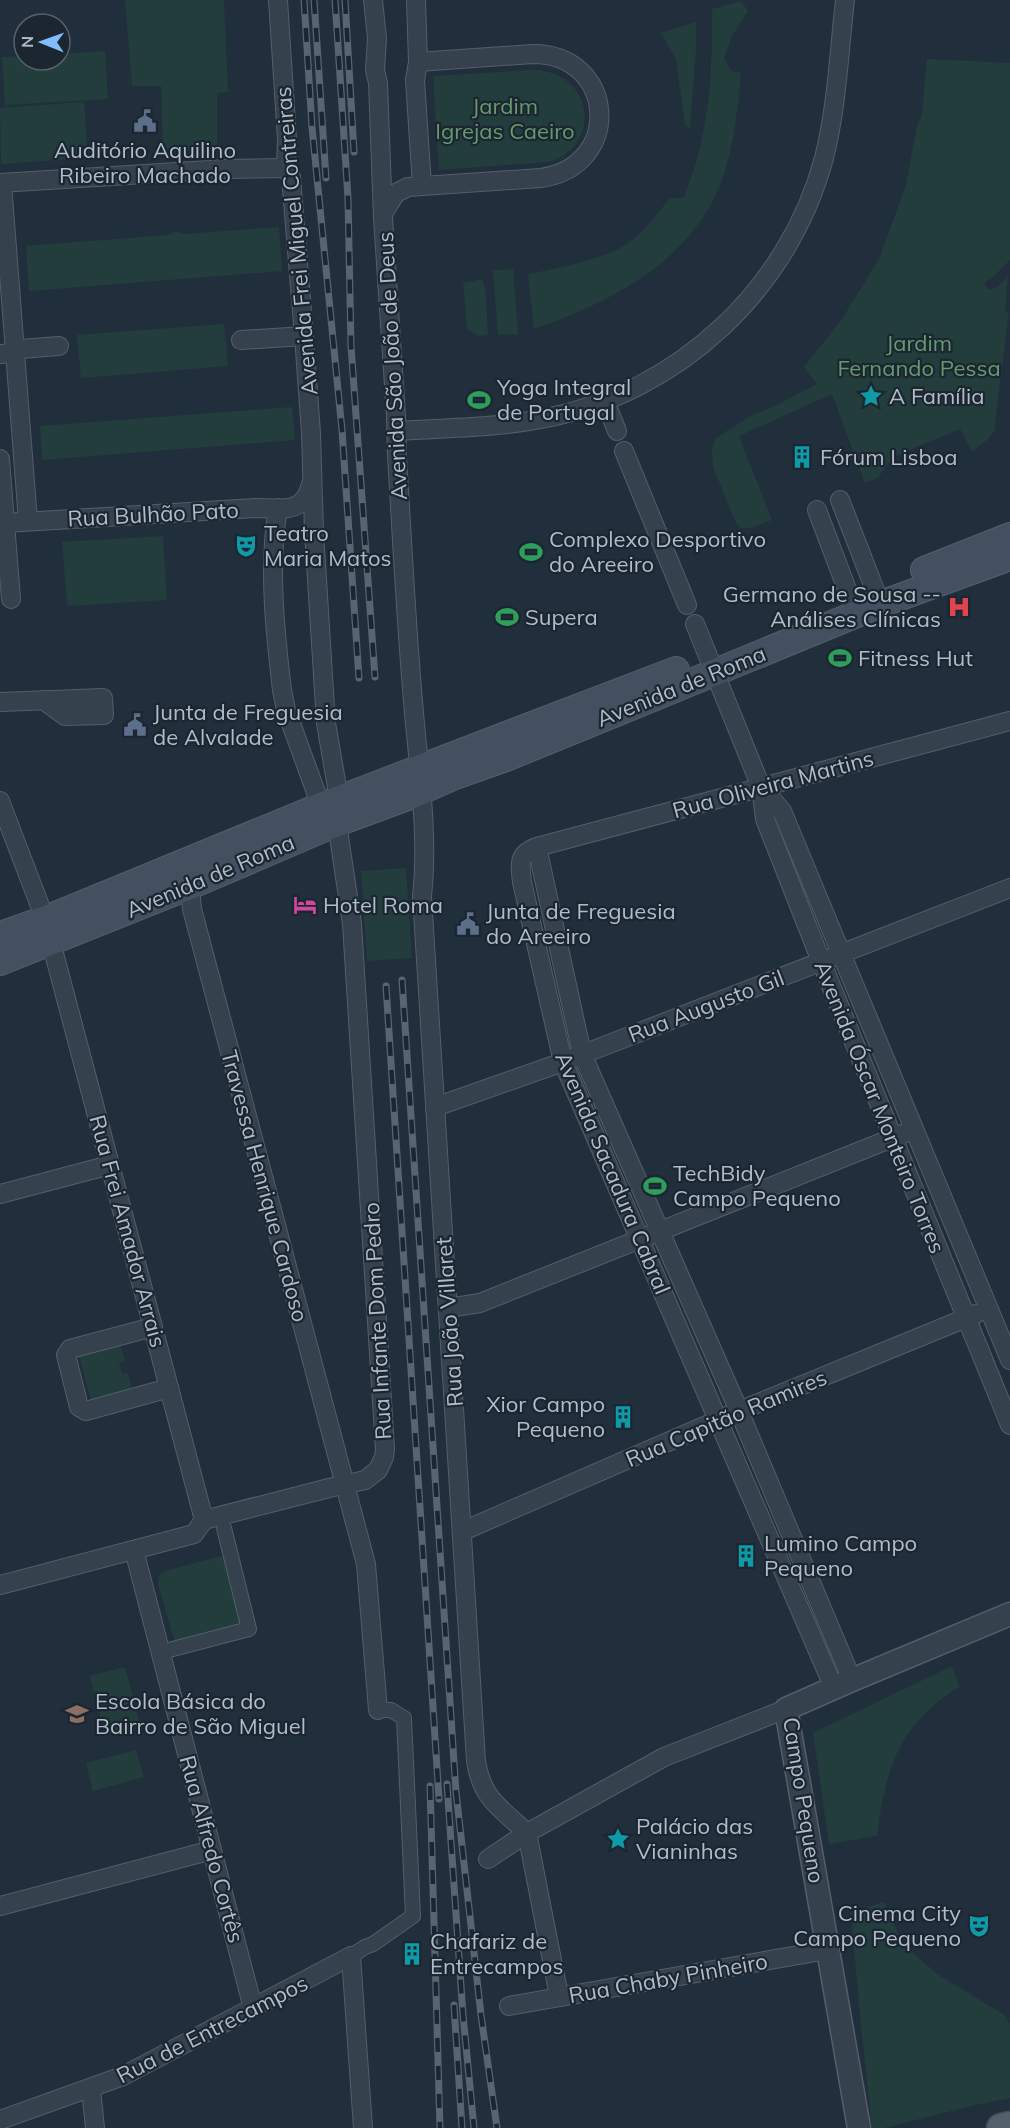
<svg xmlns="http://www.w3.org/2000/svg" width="1010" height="2128" viewBox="0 0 1010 2128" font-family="Mulish,sans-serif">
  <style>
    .green { fill: #233d3d }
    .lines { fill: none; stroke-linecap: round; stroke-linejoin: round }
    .pedestrian-casing { stroke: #535f6a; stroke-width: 16 }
    .minor-casing { stroke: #535f6a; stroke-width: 20 }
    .tertiary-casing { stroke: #535f6a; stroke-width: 25 }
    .secondary-casing { stroke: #535f6a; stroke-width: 28 }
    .primary-casing { stroke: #3e4a55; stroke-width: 31 }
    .pedestrian { stroke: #35414c; stroke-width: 14 }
    .minor { stroke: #35414c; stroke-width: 18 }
    .tertiary { stroke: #35414c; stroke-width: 22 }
    .secondary { stroke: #43505f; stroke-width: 26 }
    .primary { stroke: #53606c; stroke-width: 28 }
    .rail-casing { stroke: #576573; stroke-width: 7 }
    .rail { stroke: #1b2631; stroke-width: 4.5; stroke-dasharray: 14; stroke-linecap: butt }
    .labels { text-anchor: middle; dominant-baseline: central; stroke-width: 4.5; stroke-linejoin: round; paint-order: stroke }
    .park-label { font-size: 22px; fill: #669a6d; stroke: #1b2631 }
    .poi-label { font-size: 22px; fill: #b0bcc8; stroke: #1b2631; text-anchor: start }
    .street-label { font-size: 22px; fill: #b0bcc8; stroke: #1b2631 }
  </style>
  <rect width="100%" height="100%" fill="#212f3c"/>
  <g class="green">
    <polygon points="125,0 224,0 228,92 217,93 217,149 163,153 161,86 132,86"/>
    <path d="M741,1L748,11L732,36L724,58L731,71L741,73C738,106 734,145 723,177C694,260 612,302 534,329L528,274C558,268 606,260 631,241C646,229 657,215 669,199L684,197C709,136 713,75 712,9Z"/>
    <polygon points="696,22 696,49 690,128 685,125 676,59 661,33"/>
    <polygon points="105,51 108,99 5,105 2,57 24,56 24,60 60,60 60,54"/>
    <polygon points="927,59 1010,63 1010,260 991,279 984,282 988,290 997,287 1008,276 1005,313 1009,312 994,431 988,439 972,452 960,429 895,456 877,478 865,483 832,394 739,436 772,520 751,528 741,528 736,523 713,467 712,449 716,438 749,417 777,405 817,384 804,367 842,319 879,259 906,185 917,126 922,115"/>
    <path d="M533,70C593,71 604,145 548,162L439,170L433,76Z"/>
    <polygon points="84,102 88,158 1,164 0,108"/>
    <polygon points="279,227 282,271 29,291 26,246 169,235 174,231 185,234"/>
    <polygon points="513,269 518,334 498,335 493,270"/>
    <polygon points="482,279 486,292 488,335 478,336 467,329 463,283"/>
    <polygon points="224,324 228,366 81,378 77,335"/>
    <polygon points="292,407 295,440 42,460 40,426"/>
    <polygon points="163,536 167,600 67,606 62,542"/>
    <polygon points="406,868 412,958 367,961 361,871"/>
    <polygon points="120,1344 125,1361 119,1363 122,1374 128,1373 132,1389 91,1401 79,1356"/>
    <polygon points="221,1556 226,1559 242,1625 175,1643 158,1584 159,1576 165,1571"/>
    <path d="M952,1666L959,1687C899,1724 885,1769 877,1836L829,1844L813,1733Z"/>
    <polygon points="125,1667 140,1725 105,1735 90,1676"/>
    <polygon points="136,1750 144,1777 93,1791 86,1763"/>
    <polygon points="884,1902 903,1944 937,1974 1003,2014 1010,2024 1010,2098 971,2106 884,2128 872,2128 860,2016 851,1912"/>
  </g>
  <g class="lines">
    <g class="pedestrian-casing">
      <g id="pedestrian">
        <polyline points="169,1650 249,1629 224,1528"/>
        <polyline points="351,1956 365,1947 373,1944 413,1916 404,1718 391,1710 378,1710"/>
      </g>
    </g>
    <g class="minor-casing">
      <g id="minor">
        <polyline points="278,0 287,139 286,168 291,177 304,336 311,433 314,532 326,723 339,799"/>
        <path d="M373,0L377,38L375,70L378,83L383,218L396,416L397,456C402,538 406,620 413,701C418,765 429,832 422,896L476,1761C482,1800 501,1808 527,1833"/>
        <polyline points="416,0 418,62 415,80 422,186"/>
        <polyline points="0,183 225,169 286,168"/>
        <polyline points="2,183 28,521"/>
        <path d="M384,212L396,193L408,187L541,178C624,166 616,54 533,54L418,62"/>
        <polyline points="241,340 304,336"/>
        <polyline points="0,354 14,353 20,349 59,346"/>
        <polyline points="605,401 617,431"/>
        <path d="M396,431C446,428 497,428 546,418C679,392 789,289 824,158C837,107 839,52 845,0"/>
        <polyline points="624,451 687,605"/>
        <path d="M0,459L5,523L256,508C281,508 304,515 311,484"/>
        <polyline points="840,500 875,590"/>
        <path d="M278,508C268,566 275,631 282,690L286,710L321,806"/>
        <polyline points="817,510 851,600"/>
        <polyline points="5,523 11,599"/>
        <polyline points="695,624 761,787 782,811 1010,1360"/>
        <polyline points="0,702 103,698 104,715 65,716 43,700"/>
        <polyline points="761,787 765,819 821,961 1010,1425"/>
        <polyline points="0,801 45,919"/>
        <polyline points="537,847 582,1054 739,1411 852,1680"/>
        <polyline points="190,886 192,909 366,1564 378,1710"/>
        <polyline points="51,942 204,1520"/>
        <polyline points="435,1107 563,1062 1010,888"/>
        <polyline points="0,1194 110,1165"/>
        <polyline points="448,1308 480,1303 905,1133"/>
        <polyline points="153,1327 70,1349 66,1355 79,1407 86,1411 169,1388"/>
        <polyline points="463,1531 739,1411 976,1314"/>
        <polyline points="134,1550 253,2008"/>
        <polyline points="0,1585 194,1534 204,1520 329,1488 365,1480 378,1470 384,1457 385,1449 352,924 337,823"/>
        <path d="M834,1688L563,1062L522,882C520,865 517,854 537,847L1010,721"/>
        <polyline points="527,1833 559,1996"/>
        <polyline points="488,1859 527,1833 664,1757 786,1709"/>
        <polyline points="0,1906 212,1850"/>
        <polyline points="509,2006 827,1950"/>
        <polyline points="91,2089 95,2128"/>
        <polyline points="0,2120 123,2076 351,1956 363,2128"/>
      </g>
    </g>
    <g class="tertiary-casing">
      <polyline id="tertiary" points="859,2128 786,1709 852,1680 1010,1614"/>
    </g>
    <g class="secondary-casing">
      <g id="secondary">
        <polyline points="924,570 1010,536"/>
        <polyline points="0,935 51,917 321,806 676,670"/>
        <polyline points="0,962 190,886 337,823 410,796 455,776 506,758 626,709 881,604 1010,557"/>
      </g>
    </g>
    <g class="primary-casing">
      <polyline id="primary" points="1001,2128 1010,2126"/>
    </g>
    <use href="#pedestrian" class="pedestrian"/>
    <use href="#minor" class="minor"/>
    <use href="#tertiary" class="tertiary"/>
    <use href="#secondary" class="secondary"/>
    <use href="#primary" class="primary"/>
    <g class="rail-casing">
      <g id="rail">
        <polyline points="304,0 312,127 342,430 359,678"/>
        <polyline points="314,0 326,178"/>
        <polyline points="335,0 348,198 351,346 375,677"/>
        <polyline points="345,0 354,152"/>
        <polyline points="402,980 456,1792 481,2015 497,2128"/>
        <polyline points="386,986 439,1799"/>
        <polyline points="447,1784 463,2015 474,2128"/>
        <polyline points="430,1786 440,2128"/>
        <polyline points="454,2005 462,2128"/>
      </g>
    </g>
    <use href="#rail" class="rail"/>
  </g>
  <defs>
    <g id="civic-bare" transform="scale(1.8)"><path d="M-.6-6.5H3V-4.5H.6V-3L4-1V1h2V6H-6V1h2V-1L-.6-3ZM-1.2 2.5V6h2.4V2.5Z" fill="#5c6f8a" stroke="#1b2631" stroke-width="2.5" paint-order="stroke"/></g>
    <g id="sight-bare" transform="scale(1.8)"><path d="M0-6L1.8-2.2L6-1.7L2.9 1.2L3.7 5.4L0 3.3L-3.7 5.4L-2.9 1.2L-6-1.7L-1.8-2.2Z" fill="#0f9aa8" stroke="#1b2631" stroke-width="2.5" paint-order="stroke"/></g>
    <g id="stadium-bare" transform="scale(1.8)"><path d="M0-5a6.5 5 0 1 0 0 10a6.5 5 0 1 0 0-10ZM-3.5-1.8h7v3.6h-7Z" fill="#2e9e5b" stroke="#1b2631" stroke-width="2.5" paint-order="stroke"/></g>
    <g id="building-bare" transform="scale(1.8)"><path d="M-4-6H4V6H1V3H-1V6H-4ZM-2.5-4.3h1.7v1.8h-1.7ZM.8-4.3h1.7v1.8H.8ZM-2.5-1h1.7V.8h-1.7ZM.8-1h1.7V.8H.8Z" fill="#0f9aa8" stroke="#1b2631" stroke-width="2.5" paint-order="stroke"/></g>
    <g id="theatre-bare" transform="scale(1.8)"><path d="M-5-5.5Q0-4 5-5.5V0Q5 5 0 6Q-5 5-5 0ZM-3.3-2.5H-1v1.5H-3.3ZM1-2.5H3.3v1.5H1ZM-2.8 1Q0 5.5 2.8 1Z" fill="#0f9aa8" stroke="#1b2631" stroke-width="2.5" paint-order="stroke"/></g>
    <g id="hospital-bare" transform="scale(1.8)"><path d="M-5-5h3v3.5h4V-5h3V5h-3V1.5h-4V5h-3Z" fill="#e0444e" stroke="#1b2631" stroke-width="2.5" paint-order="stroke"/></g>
    <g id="hotel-bare" transform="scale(1.8)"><path d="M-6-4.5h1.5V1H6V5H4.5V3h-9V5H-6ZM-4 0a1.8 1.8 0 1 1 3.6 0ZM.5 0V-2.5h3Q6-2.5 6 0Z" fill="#d1479c" stroke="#1b2631" stroke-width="2.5" paint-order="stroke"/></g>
    <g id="school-bare" transform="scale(1.8)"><path d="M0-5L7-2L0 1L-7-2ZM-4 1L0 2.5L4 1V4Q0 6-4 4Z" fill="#8d6e63" stroke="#1b2631" stroke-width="2.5" paint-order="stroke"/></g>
  </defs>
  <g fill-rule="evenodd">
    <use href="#civic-bare" x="145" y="121"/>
    <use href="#sight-bare" x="871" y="396"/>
    <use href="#stadium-bare" x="479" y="400"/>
    <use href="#building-bare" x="802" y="457"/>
    <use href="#theatre-bare" x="246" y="546"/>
    <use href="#stadium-bare" x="531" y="552"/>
    <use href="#hospital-bare" x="959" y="607"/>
    <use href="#stadium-bare" x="507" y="617"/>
    <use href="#stadium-bare" x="840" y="658"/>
    <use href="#civic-bare" x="135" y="725"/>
    <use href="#hotel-bare" x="305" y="905"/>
    <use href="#civic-bare" x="468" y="924"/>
    <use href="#stadium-bare" x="655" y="1186"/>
    <use href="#building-bare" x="623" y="1417"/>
    <use href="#building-bare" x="746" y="1556"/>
    <use href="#school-bare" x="77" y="1714"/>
    <use href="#sight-bare" x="618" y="1839"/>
    <use href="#theatre-bare" x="979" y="1926"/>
    <use href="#building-bare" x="412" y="1954"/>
  </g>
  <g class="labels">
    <g class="park-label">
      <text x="505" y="106">Jardim<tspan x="505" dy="25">Igrejas Caeiro</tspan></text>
      <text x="919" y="343">Jardim<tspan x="919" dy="25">Fernando Pessa</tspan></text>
    </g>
    <g class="poi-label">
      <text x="145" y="150" text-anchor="middle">Auditório Aquilino<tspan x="145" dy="25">Ribeiro Machado</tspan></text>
      <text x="497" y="387">Yoga Integral<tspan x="497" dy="25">de Portugal</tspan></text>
      <text x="889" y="396">A Família</text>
      <text x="820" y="457">Fórum Lisboa</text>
      <text x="264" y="533">Teatro<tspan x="264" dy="25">Maria Matos</tspan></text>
      <text x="549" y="539">Complexo Desportivo<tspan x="549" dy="25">do Areeiro</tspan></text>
      <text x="941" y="594" text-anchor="end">Germano de Sousa --<tspan x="941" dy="25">Análises Clínicas</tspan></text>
      <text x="525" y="617">Supera</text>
      <text x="858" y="658">Fitness Hut</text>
      <text x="153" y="712">Junta de Freguesia<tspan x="153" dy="25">de Alvalade</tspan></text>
      <text x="323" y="905">Hotel Roma</text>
      <text x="486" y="911">Junta de Freguesia<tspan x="486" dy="25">do Areeiro</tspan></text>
      <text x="673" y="1173">TechBidy<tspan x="673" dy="25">Campo Pequeno</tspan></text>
      <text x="605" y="1404" text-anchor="end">Xior Campo<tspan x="605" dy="25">Pequeno</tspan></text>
      <text x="764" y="1543">Lumino Campo<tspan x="764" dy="25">Pequeno</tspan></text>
      <text x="95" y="1701">Escola Básica do<tspan x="95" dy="25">Bairro de São Miguel</tspan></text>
      <text x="636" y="1826">Palácio das<tspan x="636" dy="25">Vianinhas</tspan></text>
      <text x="961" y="1913" text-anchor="end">Cinema City<tspan x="961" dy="25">Campo Pequeno</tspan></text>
      <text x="430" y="1941">Chafariz de<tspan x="430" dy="25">Entrecampos</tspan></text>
    </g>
    <g class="street-label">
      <text transform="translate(296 241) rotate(-95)">Avenida Frei Miguel Contreiras</text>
      <text transform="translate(392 366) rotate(-93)">Avenida São João de Deus</text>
      <text transform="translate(153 514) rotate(-3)">Rua Bulhão Pato</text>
      <text transform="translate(681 686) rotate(-22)">Avenida de Roma</text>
      <text transform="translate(773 784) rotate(-15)">Rua Oliveira Martins</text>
      <text transform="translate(210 876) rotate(-23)">Avenida de Roma</text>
      <text transform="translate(706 1006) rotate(-21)">Rua Augusto Gil</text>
      <text transform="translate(880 1107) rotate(68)">Avenida Óscar Monteiro Torres</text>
      <text transform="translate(613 1173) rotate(67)">Avenida Sacadura Cabral</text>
      <text transform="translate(265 1186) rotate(75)">Travessa Henrique Cardoso</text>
      <text transform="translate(128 1231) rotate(75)">Rua Frei Amador Arrais</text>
      <text transform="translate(377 1321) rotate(-93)">Rua Infante Dom Pedro</text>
      <text transform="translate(449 1322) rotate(-94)">Rua João Villaret</text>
      <text transform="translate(726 1418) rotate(-23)">Rua Capitão Ramires</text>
      <text transform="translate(804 1800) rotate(81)">Campo Pequeno</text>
      <text transform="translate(212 1849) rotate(75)">Rua Alfredo Cortês</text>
      <text transform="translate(668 1978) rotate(-10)">Rua Chaby Pinheiro</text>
      <text transform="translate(212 2029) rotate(-27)">Rua de Entrecampos</text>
    </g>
  </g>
  <g transform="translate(42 42) rotate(271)"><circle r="28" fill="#1b2631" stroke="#57626d" stroke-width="1.5"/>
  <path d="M0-4.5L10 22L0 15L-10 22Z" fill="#81bcfc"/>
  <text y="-9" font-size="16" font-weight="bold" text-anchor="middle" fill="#b0bcc8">N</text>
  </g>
</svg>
